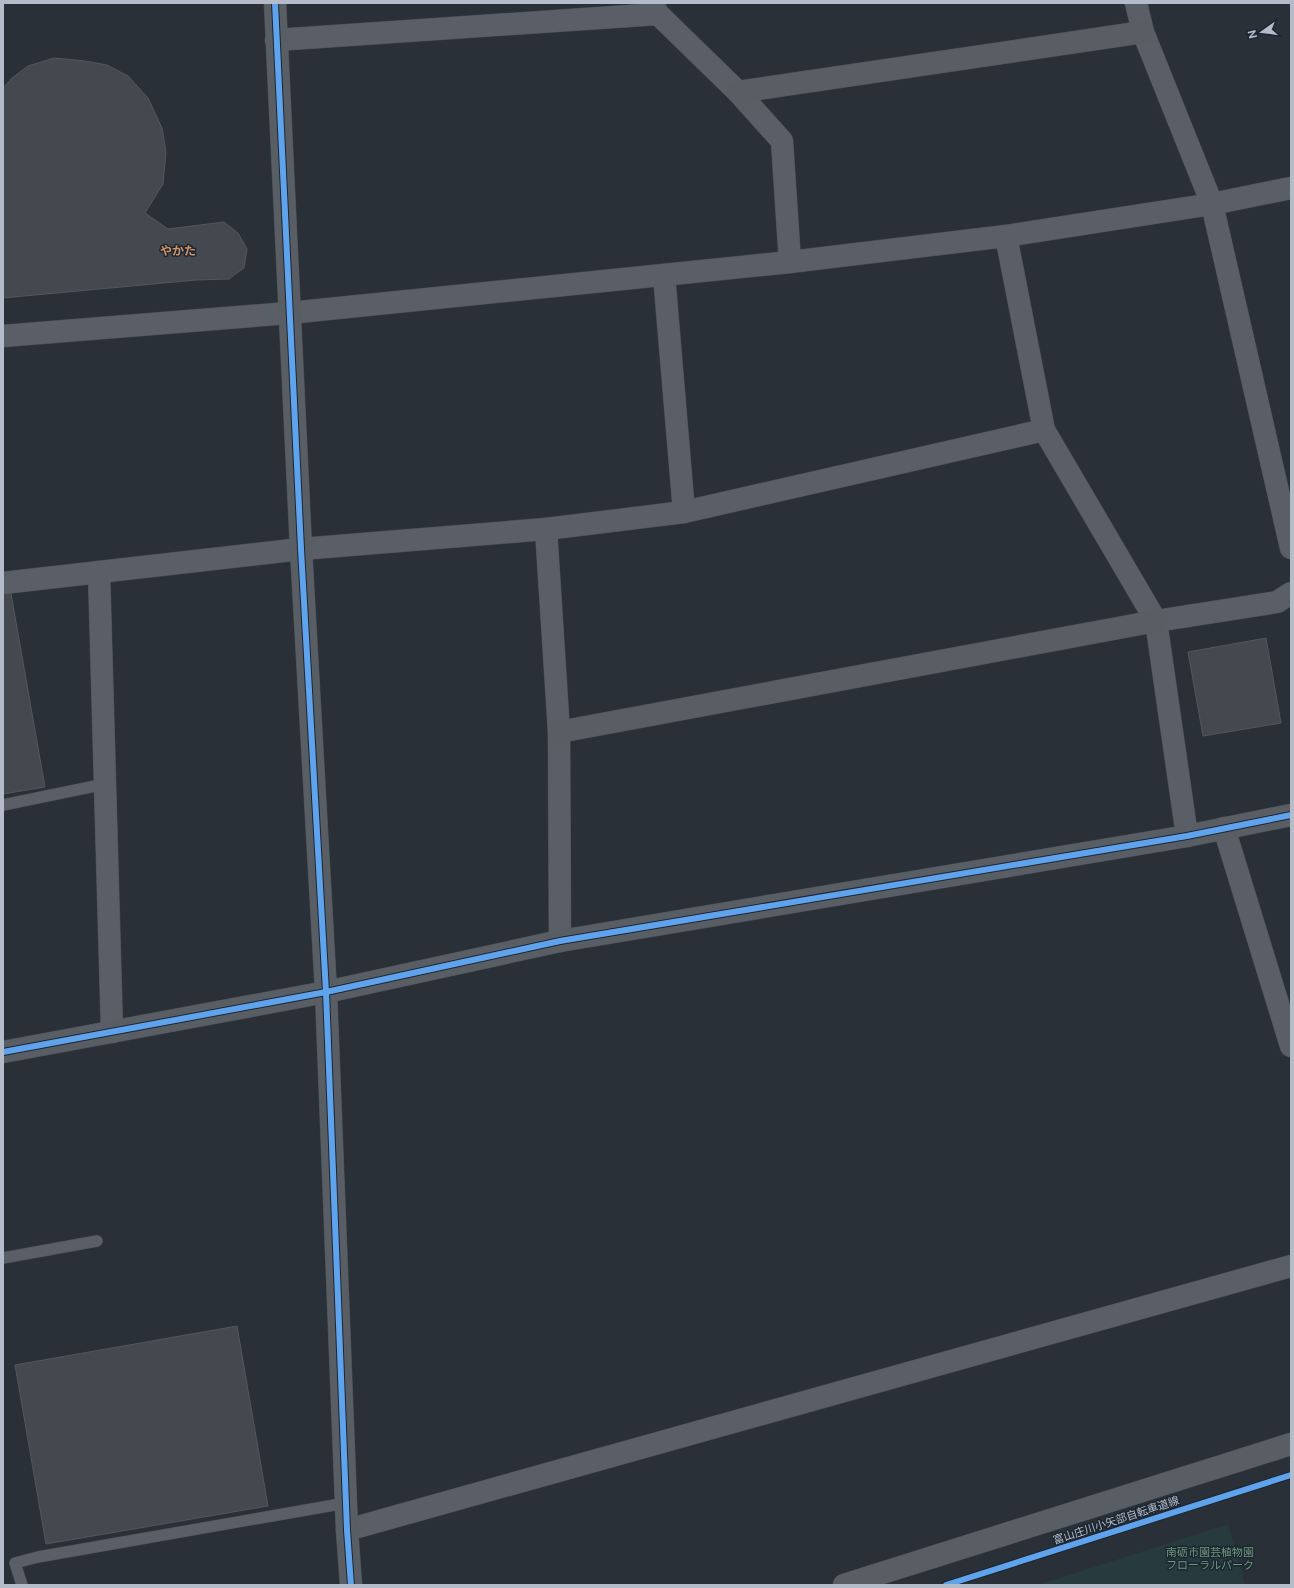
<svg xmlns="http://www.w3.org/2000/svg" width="1294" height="1588" viewBox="0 0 1294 1588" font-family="'Public Sans','Noto Sans JP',sans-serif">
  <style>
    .green { fill: #273a3e }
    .building { fill: #444950; stroke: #52575f }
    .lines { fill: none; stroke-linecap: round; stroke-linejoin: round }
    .lane-casing { stroke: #484c53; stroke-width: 12 }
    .street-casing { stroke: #484c53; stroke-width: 23 }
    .secondary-casing { stroke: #484c53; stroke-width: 23 }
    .lane { stroke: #5a5e66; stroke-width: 11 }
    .street { stroke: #5a5e66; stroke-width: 22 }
    .secondary { stroke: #595d64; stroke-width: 22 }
    .cycleway-casing { stroke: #1d2633; stroke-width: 8 }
    .cycleway { stroke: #60a3ed; stroke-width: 6 }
    .labels { text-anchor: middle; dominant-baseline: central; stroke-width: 3; stroke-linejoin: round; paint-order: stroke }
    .street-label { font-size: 11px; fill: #b4bcc9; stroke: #1d2633 }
    .park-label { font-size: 11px; fill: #6b9a76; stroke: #1d2633 }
    .neighbourhood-label { font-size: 12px; font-weight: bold; fill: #d59563; stroke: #1d2633 }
  </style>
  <rect width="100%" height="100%" fill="#2a3038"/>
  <polygon class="green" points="1228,1524 1245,1585 1038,1585"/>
  <g class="building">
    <polygon points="54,58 85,61 107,65 128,76 148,98 162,128 166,152 163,184 145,213 168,229 224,222 238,233 247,249 244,268 229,279 196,280 3,298 3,88 12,78 28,66"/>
    <polygon points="10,588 45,787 3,794 3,589"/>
    <polygon points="1266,638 1281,723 1203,736 1188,652"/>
    <polygon points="237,1326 268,1506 46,1544 15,1365"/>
  </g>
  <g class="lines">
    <g class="lane-casing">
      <g id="lane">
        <polyline points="3,805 105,784"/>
        <polyline points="3,1258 97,1241"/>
        <polyline points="22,1585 15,1563 38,1557 346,1503"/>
      </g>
    </g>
    <g class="street-casing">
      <g id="street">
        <polyline points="652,3 658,14 738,92 782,141 790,262"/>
        <polyline points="1136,3 1143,32 1212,204 1291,548"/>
        <polyline points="276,40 658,14"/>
        <polyline points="1006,236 1044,430 1156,621 1187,836"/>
        <polyline points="664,275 684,512"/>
        <polyline points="3,336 289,313 790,262 1006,236 1212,204 1291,188"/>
        <polyline points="546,529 559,732 560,941"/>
        <polyline points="99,572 112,1032"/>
        <polyline points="3,583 301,549 546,529 684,512 1044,430"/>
        <polyline points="1156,621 1277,602 1291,593"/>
        <polyline points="1224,828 1291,1046"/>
        <polyline points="347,1530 1291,1266"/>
      </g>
    </g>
    <g class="secondary-casing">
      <g id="secondary">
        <polyline points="275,3 301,549 326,992 347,1530 351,1585"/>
        <polyline points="738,92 1143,32"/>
        <polyline points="559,732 1156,621"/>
        <polyline points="3,1052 326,992 560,941 1187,836 1291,815"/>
        <polyline points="844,1585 1291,1444"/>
      </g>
    </g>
    <use href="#lane" class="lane"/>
    <use href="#street" class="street"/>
    <use href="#secondary" class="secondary"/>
    <g class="cycleway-casing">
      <g id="cycleway">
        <polyline points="275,3 301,549 326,992 347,1530 351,1585"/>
        <polyline points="3,1052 326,992 560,941 1187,836 1291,815"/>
        <polyline points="946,1585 1291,1475"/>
      </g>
    </g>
    <use href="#cycleway" class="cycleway"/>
  </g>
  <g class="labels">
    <g class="street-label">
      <text transform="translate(1116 1520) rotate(-18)">富山庄川小矢部自転車道線</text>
    </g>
    <g class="park-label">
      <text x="1210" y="1552">南砺市園芸植物園<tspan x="1210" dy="13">フローラルパーク</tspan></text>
    </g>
    <g class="neighbourhood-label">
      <text x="178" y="251">やかた</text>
    </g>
  </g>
  <rect width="1294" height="1588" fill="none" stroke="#b4bcc9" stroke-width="8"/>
  <g transform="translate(1262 32) rotate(256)" stroke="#1d2633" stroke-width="3" paint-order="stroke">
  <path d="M0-3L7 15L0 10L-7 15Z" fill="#b4bcc9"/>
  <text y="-6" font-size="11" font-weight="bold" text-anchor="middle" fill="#b4bcc9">N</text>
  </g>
</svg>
